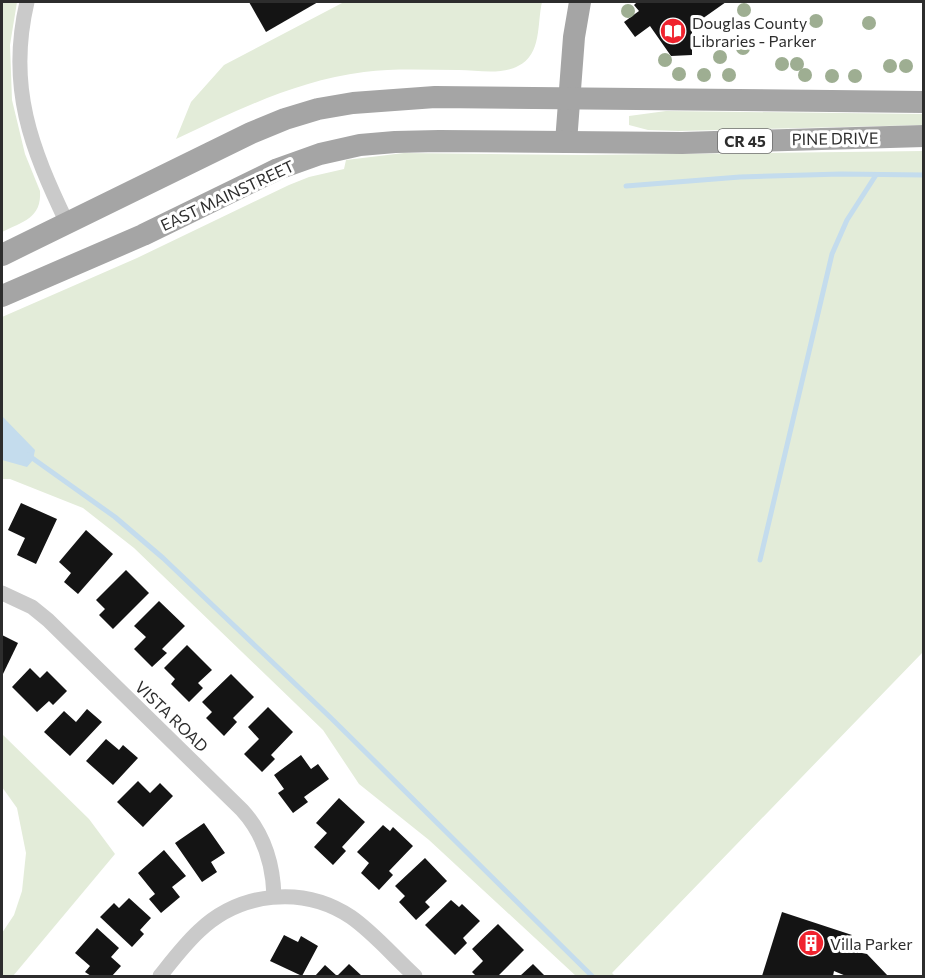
<svg xmlns="http://www.w3.org/2000/svg" width="925" height="978" viewBox="0 0 925 978" font-family="Commissioner,sans-serif">
  <style>
    .green { fill: #e3ecd9 }
    .water { fill: #c4dced }
    .lines { fill: none; stroke-linecap: round; stroke-linejoin: round }
    .stream { stroke: #c4dced; stroke-width: 5 }
    .building { fill: #141414 }
    .street { stroke: #cacaca; stroke-width: 15 }
    .primary { stroke: #a5a5a5; stroke-width: 22 }
    .tree { fill: #9eae92 }
    .labels { text-anchor: middle; dominant-baseline: central; stroke-width: 6; stroke-linejoin: round; paint-order: stroke }
    .shield { fill: #fff; stroke: #6c6c6c; stroke-width: 1.5 }
    .shield-label { font-size: 15px; font-weight: bold; fill: #2d2d2d }
    .poi-label { font-size: 16px; fill: #2d2d2d; stroke: #fff; text-anchor: start }
    .street-label { font-size: 16px; fill: #2d2d2d; stroke: #fff }
  </style>
  <rect width="100%" height="100%" fill="#fff"/>
  <g class="green">
    <path d="M2,2H17L10,45L12,100L25,154L40,191C42,218 22,222 2,232Z"/>
    <path d="M344,2H542C537,23 542,55 518,66C501,75 477,70 459,70C427,70 395,68 364,72C295,81 238,110 176,139L191,102L224,65Z"/>
    <polygon points="666,111 923,114 923,125 679,131 648,130 629,125 629,116"/>
    <polygon points="923,151 923,652 612,973 615,976 576,976 429,840 359,784 323,730 134,548 83,508 10,479 2,479 2,317 137,258 289,185 309,177 344,169 346,160 404,153 584,155"/>
    <polygon points="2,734 89,819 115,854 13,976 2,976 2,933 14,915 22,891 26,853 17,808 2,787"/>
  </g>
  <polygon class="water" points="2,416 35,450 33,460 27,467 2,460"/>
  <g class="lines">
    <g class="stream">
      <polyline points="626,186 740,177 841,174 924,175"/>
      <polyline points="28,455 115,517 163,558 331,718 592,976"/>
      <polyline points="760,560 832,254 847,220 876,175"/>
    </g>
  </g>
  <g class="building">
    <polygon points="249,2 318,2 266,32"/>
    <polygon points="637,2 726,2 692,26 692,55 671,56 650,26 635,37 624,22 639,11 634,5"/>
    <polygon points="21,503 57,519 36,564 17,555 25,538 8,530"/>
    <polygon points="86,530 113,554 78,594 64,582 71,573 59,562"/>
    <polygon points="126,570 149,593 113,629 99,615 105,609 96,600"/>
    <polygon points="159,601 185,626 162,649 167,653 152,667 134,649 146,637 134,626"/>
    <polygon points="2,635 18,643 2,676"/>
    <polygon points="187,645 212,670 198,683 203,688 189,702 171,684 175,679 164,668"/>
    <polygon points="30,668 40,678 47,671 67,691 53,705 49,701 37,712 12,687"/>
    <polygon points="231,674 254,697 233,718 237,722 224,736 206,718 212,712 202,702"/>
    <polygon points="268,707 293,732 271,755 275,759 262,772 244,754 259,739 248,727"/>
    <polygon points="87,709 102,722 70,756 44,732 64,711 76,722"/>
    <polygon points="106,739 119,750 123,745 138,758 113,785 86,761"/>
    <polygon points="301,755 311,769 318,764 329,779 304,797 308,802 293,813 278,793 284,789 274,775"/>
    <polygon points="138,781 150,793 160,783 173,796 143,827 117,802"/>
    <polygon points="339,798 365,822 342,847 346,851 333,865 314,847 327,833 316,823"/>
    <polygon points="204,823 225,853 211,862 217,872 202,882 175,843"/>
    <polygon points="383,825 390,831 393,827 413,846 389,871 393,875 379,890 361,873 369,863 357,852"/>
    <polygon points="164,850 186,876 172,887 180,897 161,913 149,899 155,894 138,873"/>
    <polygon points="425,858 447,881 425,902 430,907 416,920 399,902 405,896 395,886"/>
    <polygon points="129,898 151,918 140,930 144,934 132,947 100,917 114,903 119,908"/>
    <polygon points="451,900 459,907 462,904 480,921 463,938 467,943 455,955 425,925"/>
    <polygon points="782,912 852,935 847,950 867,954 888,976 846,976 834,971 833,976 762,976"/>
    <polygon points="498,924 524,950 498,976 476,976 472,972 483,961 472,949"/>
    <polygon points="97,928 119,948 111,957 121,966 112,976 91,976 85,972 90,966 75,953"/>
    <polygon points="284,935 298,942 301,936 318,946 302,976 270,961"/>
    <polygon points="349,964 362,976 315,976 325,965 337,976"/>
    <polygon points="533,964 545,976 520,976"/>
  </g>
  <g class="lines">
    <g class="street">
      <path d="M27,2C7,87 31,148 67,223"/>
      <path d="M2,593L32,607L48,620L242,810C264,834 273,864 274,896"/>
      <path d="M160,976C172,961 184,945 199,931C240,892 303,885 351,917C374,933 394,957 415,976"/>
    </g>
    <g class="primary">
      <polyline points="566,142 574,37 580,2"/>
      <polyline points="2,255 251,133 285,119 318,109 353,103 435,97 924,102"/>
      <polyline points="2,296 143,235 278,169 320,154 360,145 395,142 439,141 682,143 924,136"/>
    </g>
  </g>
  <g class="tree">
    <circle cx="744" cy="10" r="7"/>
    <circle cx="628" cy="11" r="7"/>
    <circle cx="816" cy="21" r="7"/>
    <circle cx="869" cy="23" r="7"/>
    <circle cx="743" cy="48" r="7"/>
    <circle cx="720" cy="57" r="7"/>
    <circle cx="665" cy="60" r="7"/>
    <circle cx="782" cy="64" r="7"/>
    <circle cx="797" cy="64" r="7"/>
    <circle cx="890" cy="66" r="7"/>
    <circle cx="906" cy="66" r="7"/>
    <circle cx="679" cy="74" r="7"/>
    <circle cx="704" cy="75" r="7"/>
    <circle cx="729" cy="75" r="7"/>
    <circle cx="805" cy="75" r="7"/>
    <circle cx="832" cy="76" r="7"/>
    <circle cx="855" cy="76" r="7"/>
  </g>
  <defs>
    <g id="library-disc" transform="scale(1.35)"><circle r="9.5" fill="#f0232e" stroke="#fff"/><path d="M-6-4Q-3-5.5-.7-3.5V5Q-3 3-6 4ZM6-4Q3-5.5 .7-3.5V5Q3 3 6 4Z" fill="#fff"/></g>
    <g id="building-disc" transform="scale(1.35)"><circle r="9.5" fill="#f0232e" stroke="#fff"/><path d="M-4-6H4V6H1V3H-1V6H-4ZM-2.5-4.3h1.7v1.8h-1.7ZM.8-4.3h1.7v1.8H.8ZM-2.5-1h1.7V.8h-1.7ZM.8-1h1.7V.8H.8Z" fill="#fff"/></g>
  </defs>
  <g fill-rule="evenodd">
    <use href="#library-disc" x="673" y="31"/>
    <use href="#building-disc" x="811" y="943"/>
  </g>
  <g class="labels">
    <rect class="shield" x="718" y="129" width="54" height="24" rx="4.5"/>
    <g class="shield-label">
      <text x="745" y="141">CR 45</text>
    </g>
    <g class="poi-label">
      <text x="692" y="22">Douglas County<tspan x="692" dy="18">Libraries - Parker</tspan></text>
      <text x="830" y="943">Villa Parker</text>
    </g>
    <g class="street-label">
      <text transform="translate(835 138) rotate(-1)">PINE DRIVE</text>
      <text transform="translate(227 195) rotate(-25)">EAST MAINSTREET</text>
      <text transform="translate(172 716) rotate(44)">VISTA ROAD</text>
    </g>
  </g>
  <rect width="925" height="978" fill="none" stroke="#2d2d2d" stroke-width="6"/>
</svg>
